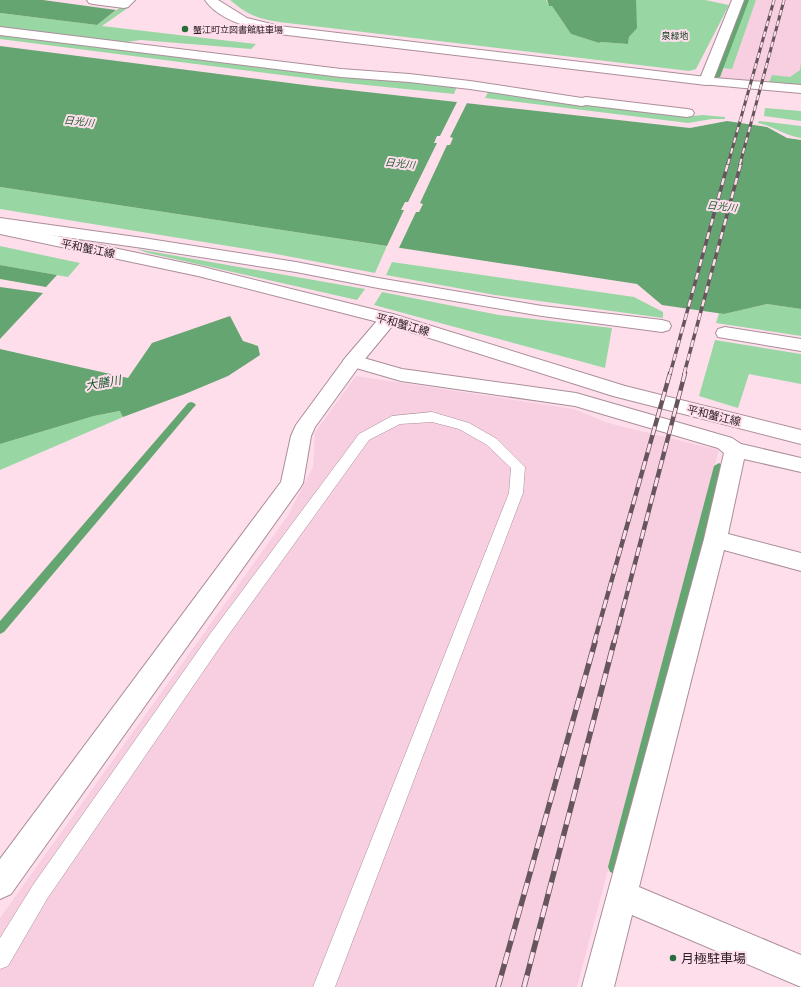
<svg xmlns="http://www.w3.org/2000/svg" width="801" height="987" viewBox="0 0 801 987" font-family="Barlow,'Noto Sans JP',sans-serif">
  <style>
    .built { fill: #f7cfe0 }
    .green { fill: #98d7a3 }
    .water { fill: #65a571 }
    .pier { fill: #ffdeec }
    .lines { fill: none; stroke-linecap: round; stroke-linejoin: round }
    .stream { fill: #65a571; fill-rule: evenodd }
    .service-casing { stroke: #ab8e9a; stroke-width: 1 }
    .minor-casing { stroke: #ab8e9a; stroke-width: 2 }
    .tertiary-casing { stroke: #ab8e9a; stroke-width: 2 }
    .secondary-casing { stroke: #ab8e9a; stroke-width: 2 }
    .service { fill: #fff; fill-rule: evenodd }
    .minor { fill: #fff; fill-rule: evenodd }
    .tertiary { fill: #fff; fill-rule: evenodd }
    .secondary { fill: #fff; fill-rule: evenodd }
    .rail-far3-casing { stroke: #66555c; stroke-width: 3 }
    .rail-far2-casing { stroke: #66555c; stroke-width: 3.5 }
    .rail-far1-casing { stroke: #66555c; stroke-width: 4.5 }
    .rail-casing { stroke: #66555c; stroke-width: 5.5 }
    .rail-far3 { stroke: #ffdeec; stroke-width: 2; stroke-dasharray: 5.5; stroke-linecap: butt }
    .rail-far2 { stroke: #ffdeec; stroke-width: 2.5; stroke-dasharray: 7; stroke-linecap: butt }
    .rail-far1 { stroke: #ffdeec; stroke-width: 3; stroke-dasharray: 9; stroke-linecap: butt }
    .rail { stroke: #ffdeec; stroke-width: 4; stroke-dasharray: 12; stroke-linecap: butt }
    .poi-dot { fill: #266d3a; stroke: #ffdeec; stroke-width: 1.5 }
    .labels { text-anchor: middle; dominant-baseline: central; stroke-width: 4; stroke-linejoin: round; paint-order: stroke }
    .far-poi-label { font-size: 9px; fill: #2d2126; stroke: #ffdeec; text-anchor: start }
    .far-park-label { font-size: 9px; fill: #063917; stroke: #ffdeec }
    .far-water-label { font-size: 10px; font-style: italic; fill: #165c2c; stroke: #ffdeec }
    .street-label { font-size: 11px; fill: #2d2126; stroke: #ffdeec }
    .water-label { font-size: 12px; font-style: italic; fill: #165c2c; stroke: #ffdeec }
    .near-poi-label { font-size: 13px; fill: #2d2126; stroke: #ffdeec; text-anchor: start }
  </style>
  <rect width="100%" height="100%" fill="#ffdeec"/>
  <g class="built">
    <polygon points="748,0 801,0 801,85 719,79"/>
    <polygon points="356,376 574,409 608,423 719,450 577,987 0,987 0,918 287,517 313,467 315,432"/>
  </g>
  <g class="green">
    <path d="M230,0H546L549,6H552L571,34L599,43L601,42L628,44L629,37L636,28V0H705L729,5L696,69L689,71L279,22C256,18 248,15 230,0Z"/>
    <polygon points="748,0 756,0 732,69 723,68"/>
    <polygon points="122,6 129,7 102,26 256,44 251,49 141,40 118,43 0,28 0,13 97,25"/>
    <polygon points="0,33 457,86 454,94 337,82 0,39"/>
    <polygon points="801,62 801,85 769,83 772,75 790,77 800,70"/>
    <polygon points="489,90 692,116 703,115 725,117 725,119 712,119 688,123 485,98"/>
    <polygon points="765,108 801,111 801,121 764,116"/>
    <path d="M759,121L801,126V138C786,136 773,126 758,123Z"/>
    <polygon points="0,187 387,246 375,273 271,253 0,209"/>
    <polygon points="0,246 80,263 68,277 0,265"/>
    <polygon points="137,249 365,289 357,300 148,253"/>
    <polygon points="392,262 634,297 663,312 663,318 495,295 386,275"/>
    <polygon points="382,292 499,315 612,328 605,368 374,305"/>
    <polygon points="767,304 801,309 801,336 716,323 719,313 724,314"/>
    <polygon points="715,340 801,354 801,384 749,374 738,408 699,396"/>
    <polygon points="121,411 123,417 0,470 0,444 94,416"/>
  </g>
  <g class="water">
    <polygon points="0,0 43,0 116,10 97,25 0,13"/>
    <polygon points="547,0 636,0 637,28 629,37 628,44 601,42 599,43 571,34 552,6 549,6"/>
    <polygon points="0,46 313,86 690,128 727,121 767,127 787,138 801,140 801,309 767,304 724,314 662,305 637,284 0,187"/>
    <polygon points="0,265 57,275 46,287 0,279"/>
    <polygon points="0,287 43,293 0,339"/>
    <polygon points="230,316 243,341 258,346 260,355 228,376 185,394 123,417 120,411 94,416 0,444 0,349 128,378 152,343"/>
  </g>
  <polygon class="pier" points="458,100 468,101 450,137 453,138 450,145 447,145 420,203 423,204 419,212 416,212 398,250 386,248 404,210 401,210 405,202 408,202 437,143 434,143 437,136 440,136"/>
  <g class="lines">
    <g class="stream">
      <polygon points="743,0 749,0 720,77 715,78 714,77"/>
      <polygon points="191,402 194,403 196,405 194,407 4,632 0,634 0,621 188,403"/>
      <polygon points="719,463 724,466 622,867 620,872 615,874 610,872 608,867 714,466"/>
    </g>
    <g class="service-casing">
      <polygon id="service" points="432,412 469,423 497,439 525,467 523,493 335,987 313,987 509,493 511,468 487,445 459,429 432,422 400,424 369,440 222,644 47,899 8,966 0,969 0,938 33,885 210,634 359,434 392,416"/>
    </g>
    <g class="minor-casing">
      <g id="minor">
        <polygon points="87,0 135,0 128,7 124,8 93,4 89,3"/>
        <polygon points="732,0 744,0 714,78 801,85 801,93 701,84 699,81"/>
        <polygon points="0,27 341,69 409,74 470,81 582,98 586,97 687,109 692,110 694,113 692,116 687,117 586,105 582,106 470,89 409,82 341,77 0,35"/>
        <polygon points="0,218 143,238 296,262 378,278 542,306 662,320 669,322 671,326 669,330 662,332 542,316 378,288 296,272 143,248 0,228"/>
        <polygon points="725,327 801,339 801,351 718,337 716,333 718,329"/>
        <polygon points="353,355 402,369 576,393 732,438 741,444 801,458 801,472 744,459 728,534 801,553 801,571 724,550 639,887 801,955 801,987 632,915 614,987 582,987 704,539 724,453 718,448 575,406 401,381 346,365 343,361 346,357"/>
      </g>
    </g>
    <g class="tertiary-casing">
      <g id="tertiary">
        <path d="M205,0H218L247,18L279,26L706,77L711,78L713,81L711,84L706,85L279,34C255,29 220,22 205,0Z"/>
        <polygon points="389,313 396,315 398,319 360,365 315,427 311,436 303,483 300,488 11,894 0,899 0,859 281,482 291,436 296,425 346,357 382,315"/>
      </g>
    </g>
    <g class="secondary-casing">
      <polygon id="secondary" points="0,224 199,266 396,315 625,386 801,430 801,444 613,396 382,323 198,276 0,234"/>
    </g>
    <use href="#service" class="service"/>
    <use href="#minor" class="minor"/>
    <use href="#tertiary" class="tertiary"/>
    <use href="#secondary" class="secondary"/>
    <g class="rail-far3-casing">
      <g id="rail-far3">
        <polyline points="728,164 774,0"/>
        <polyline points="740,164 784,0"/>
      </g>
    </g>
    <g class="rail-far2-casing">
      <g id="rail-far2">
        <polyline points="670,374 728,163"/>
        <polyline points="684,374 741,163"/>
      </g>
    </g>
    <g class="rail-far1-casing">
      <g id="rail-far1">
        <polyline points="594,643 670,373"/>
        <polyline points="614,643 685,373"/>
      </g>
    </g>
    <g class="rail-casing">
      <g id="rail">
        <polyline points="498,987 595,642"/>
        <polyline points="524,987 614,642"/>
      </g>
    </g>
    <use href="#rail-far3" class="rail-far3"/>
    <use href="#rail-far2" class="rail-far2"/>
    <use href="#rail-far1" class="rail-far1"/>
    <use href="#rail" class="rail"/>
  </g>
  <g class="poi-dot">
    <circle cx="185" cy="29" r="4"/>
    <circle cx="673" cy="958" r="4"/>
  </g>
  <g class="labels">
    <g class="far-poi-label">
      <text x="193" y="29">蟹江町立図書館駐車場</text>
    </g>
    <g class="far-park-label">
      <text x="675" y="35">泉緑地</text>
    </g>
    <g class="far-water-label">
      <text transform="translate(79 121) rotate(7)">日光川</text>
      <text transform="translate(400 163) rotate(7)">日光川</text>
      <text transform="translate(722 206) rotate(7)">日光川</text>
    </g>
    <g class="street-label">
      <text transform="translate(88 248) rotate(12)">平和蟹江線</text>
      <text transform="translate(403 324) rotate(16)">平和蟹江線</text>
      <text transform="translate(714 415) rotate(14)">平和蟹江線</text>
    </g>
    <g class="water-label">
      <text transform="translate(103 382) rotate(-10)">大膳川</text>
    </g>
    <g class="near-poi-label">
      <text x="681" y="958">月極駐車場</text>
    </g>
  </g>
</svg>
